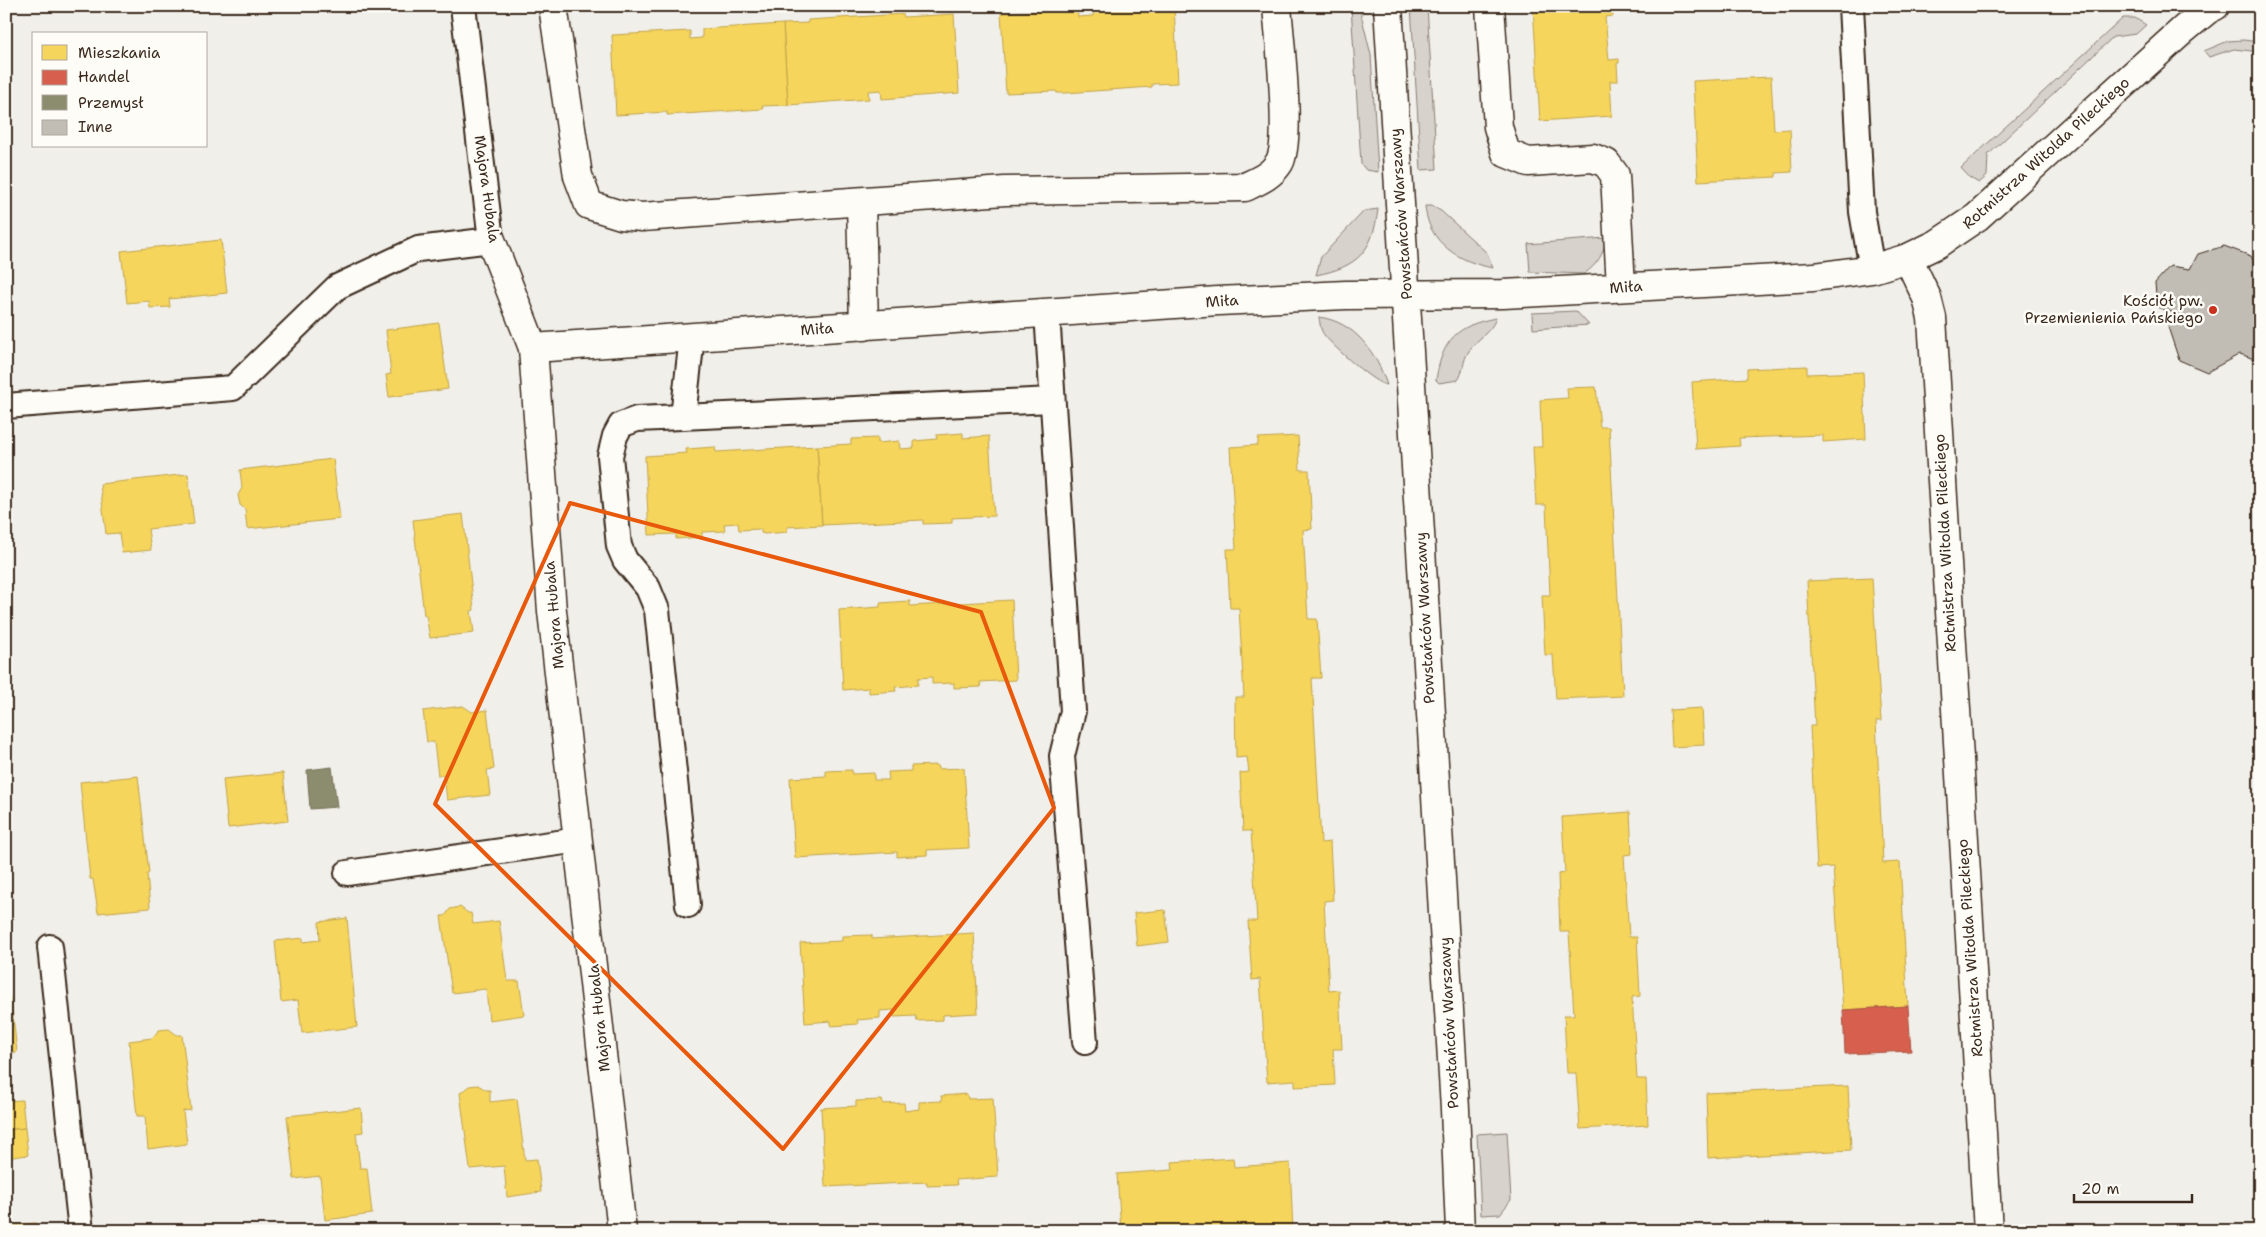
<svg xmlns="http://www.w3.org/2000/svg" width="2266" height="1237" viewBox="0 0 2266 1237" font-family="'Shantell Sans',sans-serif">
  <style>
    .green { fill: #d7d2cc; stroke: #897e75 }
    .homes { fill: #f6d55c; stroke: #bea249 }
    .shops { fill: #d6604d; stroke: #a8503f }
    .industry { fill: #8c8c6e; stroke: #746f56 }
    .building { fill: #c1bcb4; stroke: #3b2a1e }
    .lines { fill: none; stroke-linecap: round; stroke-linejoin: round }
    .lane-casing { stroke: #3b2a1e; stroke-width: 28 }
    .street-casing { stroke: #3b2a1e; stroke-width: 31 }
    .lane { stroke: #fdfcf7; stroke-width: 24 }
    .street { stroke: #fdfcf7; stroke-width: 28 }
    .marked { fill: none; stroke: #e8590c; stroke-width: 4; stroke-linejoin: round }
    .poi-dot { fill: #c8321e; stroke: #fdfcf7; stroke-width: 2 }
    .labels { text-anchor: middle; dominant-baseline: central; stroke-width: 5; stroke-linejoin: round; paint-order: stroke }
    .street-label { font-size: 15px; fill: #3b2a1e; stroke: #fdfcf7 }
    .poi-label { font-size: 15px; fill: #3b2a1e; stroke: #fdfcf7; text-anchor: end }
  </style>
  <rect width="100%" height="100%" fill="#f1efea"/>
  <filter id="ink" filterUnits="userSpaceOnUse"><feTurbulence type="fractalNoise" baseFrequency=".02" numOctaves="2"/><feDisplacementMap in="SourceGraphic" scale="10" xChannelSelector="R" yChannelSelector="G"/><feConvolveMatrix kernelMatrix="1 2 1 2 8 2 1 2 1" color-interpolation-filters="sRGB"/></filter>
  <g filter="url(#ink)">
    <g class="green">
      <polygon points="1351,6 1359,6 1371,55 1378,172 1366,170 1361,164"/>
      <polygon points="1411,6 1427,6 1437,169 1421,170"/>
      <polygon points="2123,18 2135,18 2146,25 2136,34 2113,37 1988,155 1987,176 1979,183 1970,178 1961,168"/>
      <polygon points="2243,40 2260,42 2260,52 2234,49 2209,57 2204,51 2228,41"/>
      <path d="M1425,206H1432L1441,211L1487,253L1493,268C1459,262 1428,243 1425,206Z"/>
      <path d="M1378,209C1373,251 1358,267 1316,275L1321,257L1364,211Z"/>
      <path d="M1606,238C1604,254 1597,265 1584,274L1530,272L1528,244Z"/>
      <polygon points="1576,311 1589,325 1533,329 1532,313"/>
      <path d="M1319,317C1355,322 1376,352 1387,385C1375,385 1333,346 1325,336C1320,330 1320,323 1319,317Z"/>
      <path d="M1496,318C1491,333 1477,338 1469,351C1462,361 1464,372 1458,380L1439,383L1436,380C1442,340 1457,325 1496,318Z"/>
      <polygon points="1507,1132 1511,1200 1500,1214 1481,1215 1477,1134"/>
    </g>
    <g class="homes">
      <polygon points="1116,6 1174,6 1178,83 1152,84 1152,87 1065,93 1057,93 1056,91 1006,93 1001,13 1077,9 1078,17 1093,16 1093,8"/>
      <polygon points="1533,6 1613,6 1613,16 1605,17 1609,60 1619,59 1619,63 1617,63 1618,81 1610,81 1612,116 1540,121"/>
      <polygon points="903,14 904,17 954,14 959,93 882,99 881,90 868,91 869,99 788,105 783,24 808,23 808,20"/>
      <polygon points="783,24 788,105 762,106 763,109 667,115 667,112 616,115 612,35 690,31 690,39 702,38 702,29"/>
      <polygon points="1771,77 1774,130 1790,129 1792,172 1776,173 1776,177 1698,181 1693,81"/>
      <polygon points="221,240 227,293 169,299 170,307 150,308 149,301 127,303 121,251"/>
      <polygon points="439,323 448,389 389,397 386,375 391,374 386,330"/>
      <polygon points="1807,366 1807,374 1863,372 1866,439 1823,442 1823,435 1739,438 1740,446 1696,449 1692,382 1747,378 1747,369"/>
      <polygon points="1596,387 1600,427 1609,427 1623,696 1556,699 1553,655 1545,655 1542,595 1550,595 1546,505 1536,505 1533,447 1542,447 1540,400 1568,398 1567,388"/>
      <polygon points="963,433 963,438 989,436 994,516 952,518 952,523 923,524 923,520 822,525 817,446 851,444 851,439 878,438 878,443 899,441 900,449 914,448 914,441 937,439 936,435"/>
      <polygon points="1298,436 1300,470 1309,470 1312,529 1303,530 1308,619 1317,619 1321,678 1312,678 1321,843 1330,842 1333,900 1324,901 1329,991 1339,990 1342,1049 1333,1049 1335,1085 1295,1087 1295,1080 1267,1082 1260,979 1252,980 1248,921 1257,921 1251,831 1243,831 1240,773 1249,772 1247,757 1236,758 1235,697 1244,697 1239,608 1230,608 1227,549 1236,549 1230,447 1258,445 1258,438"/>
      <polygon points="817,446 822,525 787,527 787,532 765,534 761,533 761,529 739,530 738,523 724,524 725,531 702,532 702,537 676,539 676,534 649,535 645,456 687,453 686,449 715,447 716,452"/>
      <polygon points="333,459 340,519 247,529 245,509 240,505 238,495 242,488 240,470"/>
      <polygon points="188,474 194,524 148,529 151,550 122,553 119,533 106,534 100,484"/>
      <polygon points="463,514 474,610 471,611 474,633 430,638 426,615 424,615 413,520"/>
      <polygon points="1872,578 1881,721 1876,721 1883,863 1900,862 1908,1006 1843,1010 1833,867 1817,868 1810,726 1815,726 1807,581"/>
      <polygon points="1012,600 1016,680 980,682 981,687 954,688 954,683 932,684 932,677 918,678 918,685 895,687 896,691 869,693 869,688 843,690 839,610 880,607 880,603 910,601 910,606"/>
      <polygon points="463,706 472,712 487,710 494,769 487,770 490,795 447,800 444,775 438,776 434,742 427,742 423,711"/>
      <polygon points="1702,708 1704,745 1672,747 1670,710"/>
      <polygon points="937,765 938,769 964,768 969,848 927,850 927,855 897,857 897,852 795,858 790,778 826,776 826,771 852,770 852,774 874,773 874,780 889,780 888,772 911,771 911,766"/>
      <polygon points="283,773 288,821 228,828 223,779"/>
      <polygon points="138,776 149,873 147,874 150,908 98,913 93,879 90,879 80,782"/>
      <polygon points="1630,812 1632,854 1624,855 1629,937 1637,937 1640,996 1632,997 1637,1079 1646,1079 1648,1125 1580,1129 1576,1073 1567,1073 1564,1015 1574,1015 1569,932 1560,932 1558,874 1565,873 1562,817"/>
      <polygon points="460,907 468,913 471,913 473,924 499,921 507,981 519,981 524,1015 489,1020 486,989 452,993 441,916 445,916 450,909"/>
      <polygon points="1165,910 1169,942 1137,946 1134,913"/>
      <polygon points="347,918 357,1027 302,1033 298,1000 281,1002 275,941 303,938 303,942 320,940 319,922"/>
      <polygon points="974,933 978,1013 943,1015 943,1020 917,1021 916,1016 894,1017 894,1010 880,1011 880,1018 857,1020 858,1024 831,1026 831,1021 805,1023 800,943 842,941 842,936 872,935 872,939"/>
      <polygon points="6,997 10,997 14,1025 6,1026"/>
      <polygon points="14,1025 17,1052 6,1054 6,1026"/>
      <polygon points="169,1029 177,1035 182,1035 191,1110 183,1111 187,1144 148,1149 145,1116 137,1116 129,1041 152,1038 159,1030"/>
      <polygon points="478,1085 486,1090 490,1090 490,1102 517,1099 525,1160 537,1159 541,1192 507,1197 504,1166 470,1169 460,1093 469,1086"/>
      <polygon points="1848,1086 1851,1150 1708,1158 1706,1093"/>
      <polygon points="967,1094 968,1099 993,1098 998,1177 956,1180 957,1185 927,1186 927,1182 825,1187 821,1108 856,1106 856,1101 882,1100 883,1104 904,1103 905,1111 919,1109 919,1102 942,1101 941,1096"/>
      <polygon points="22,1100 25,1128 6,1130 6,1101"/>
      <polygon points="361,1108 363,1132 356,1133 360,1168 367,1168 372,1214 325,1220 320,1176 294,1179 287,1116"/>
      <polygon points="25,1128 28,1155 6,1158 6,1130"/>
      <polygon points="1233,1158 1234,1167 1290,1163 1293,1231 1247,1231 1247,1226 1177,1231 1121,1231 1117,1174 1173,1170 1172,1162"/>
      <polygon points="36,1223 37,1231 6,1231 6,1226"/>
    </g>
    <polygon class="shops" points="1908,1006 1911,1051 1845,1054 1843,1010"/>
    <polygon class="industry" points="332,767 337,807 310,809 307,770"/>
    <polygon class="building" points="2224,246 2251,256 2260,272 2260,361 2240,354 2207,372 2179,360 2168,327 2174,313 2157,307 2155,283 2170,266 2190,269 2198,254"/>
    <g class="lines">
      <g class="lane-casing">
        <g id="lane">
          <polyline points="1851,6 1862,212 1872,269"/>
          <polyline points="1047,313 1073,711 1062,756 1085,1042"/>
          <polyline points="6,406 233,388 337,287 418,249 491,240 463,6"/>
          <polyline points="683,417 692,337"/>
          <polyline points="347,873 579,840"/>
          <polyline points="688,905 657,610 648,588 625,560 619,546 610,456 615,436 621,425 637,419 1052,400"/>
          <polyline points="50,947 81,1231"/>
        </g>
      </g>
      <g class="street-casing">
        <g id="street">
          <path d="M553,6L578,176L589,205L621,215L642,217L1005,191L1245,187C1258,181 1271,176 1279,163C1292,142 1279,35 1277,6"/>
          <polyline points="1388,6 1455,1109 1460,1231"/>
          <polyline points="1490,6 1498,127 1506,153 1528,162 1593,158 1606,163 1615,175 1621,287"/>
          <polyline points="861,202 864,326"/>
          <polyline points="491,240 533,348 552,611 622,1231"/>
          <polyline points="1908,258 1927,298 1932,318 1988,1231"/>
          <polyline points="533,348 1218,301 1346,295 1503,294 1814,277 1872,269 1908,258 1937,244 1977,217 2183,30 2207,10 2215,6"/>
        </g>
      </g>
      <use href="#lane" class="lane"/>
      <use href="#street" class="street"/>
    </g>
  </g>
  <path class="marked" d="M570,503L981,612L1054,808L783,1149L435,804Z"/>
  <circle class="poi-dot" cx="2213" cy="310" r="5"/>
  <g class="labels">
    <g class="street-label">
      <text transform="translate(2046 153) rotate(-42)">Rotmistrza Witolda Pileckiego</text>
      <text transform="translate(487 189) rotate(82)">Majora Hubala</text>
      <text transform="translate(1401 214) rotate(-94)">Powstańców Warszawy</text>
      <text transform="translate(1626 287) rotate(-4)">Miła</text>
      <text transform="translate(1222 301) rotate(-4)">Miła</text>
      <text transform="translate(817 329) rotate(-4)">Miła</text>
      <text transform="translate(1945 543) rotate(-93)">Rotmistrza Witolda Pileckiego</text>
      <text transform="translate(554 615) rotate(-95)">Majora Hubala</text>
      <text transform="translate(1425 618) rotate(-93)">Powstańców Warszawy</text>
      <text transform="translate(1970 948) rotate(-94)">Rotmistrza Witolda Pileckiego</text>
      <text transform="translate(599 1018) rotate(-96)">Majora Hubala</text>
      <text transform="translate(1449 1023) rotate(-93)">Powstańców Warszawy</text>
    </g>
    <g class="poi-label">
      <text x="2203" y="301">Kościół pw.<tspan x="2203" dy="17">Przemienienia Pańskiego</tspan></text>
    </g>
  </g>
  <rect width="2266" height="1237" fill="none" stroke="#fdfcf7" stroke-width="25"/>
  <rect x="12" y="12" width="2241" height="1212" fill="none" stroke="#3b2a1e" stroke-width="2" filter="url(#ink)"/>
  <rect x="32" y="32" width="175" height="115" fill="#fdfcf7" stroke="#afa8a0"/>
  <rect x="42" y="45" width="25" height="15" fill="#f6d55c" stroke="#afa8a0"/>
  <text x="78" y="58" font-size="15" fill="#3b2a1e">Mieszkania</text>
  <rect x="42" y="70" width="25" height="15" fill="#d6604d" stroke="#afa8a0"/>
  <text x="78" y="82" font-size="15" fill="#3b2a1e">Handel</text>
  <rect x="42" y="95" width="25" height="15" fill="#8c8c6e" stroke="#afa8a0"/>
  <text x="78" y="108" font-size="15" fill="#3b2a1e">Przemysł</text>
  <rect x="42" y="120" width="25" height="15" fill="#c1bcb4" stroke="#afa8a0"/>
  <text x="78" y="132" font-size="15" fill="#3b2a1e">Inne</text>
  <path d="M2074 1194v8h118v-8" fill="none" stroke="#3b2a1e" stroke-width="2.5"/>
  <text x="2081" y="1194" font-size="15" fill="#3b2a1e" stroke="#fdfcf7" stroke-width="4" paint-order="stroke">20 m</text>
</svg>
